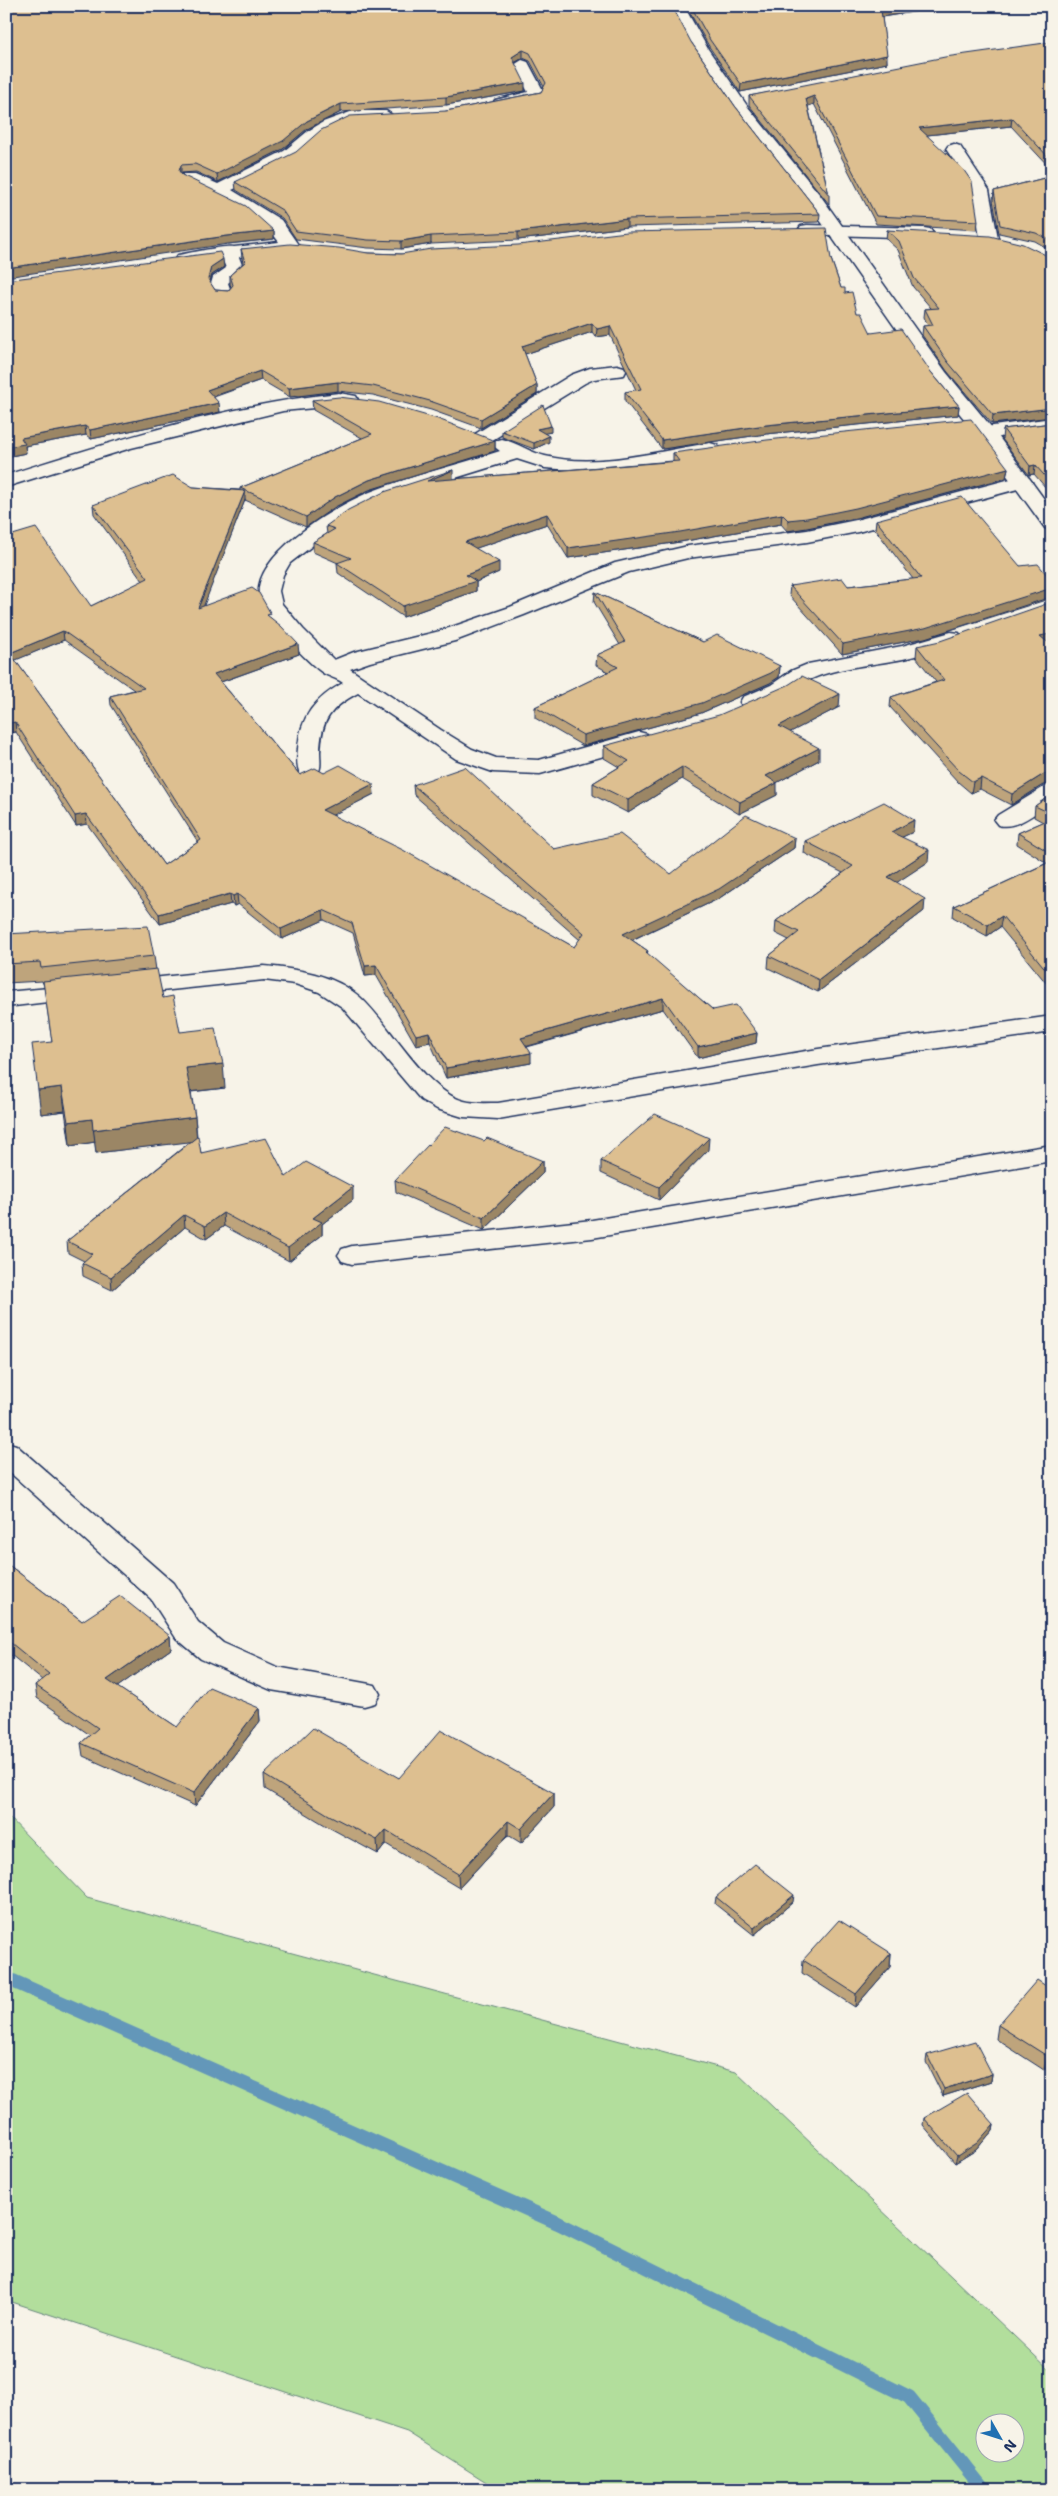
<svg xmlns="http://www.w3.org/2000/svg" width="1058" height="2496" viewBox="0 0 1058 2496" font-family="'Shantell Sans',sans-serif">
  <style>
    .green { fill: #b2de9c; stroke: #66867d; fill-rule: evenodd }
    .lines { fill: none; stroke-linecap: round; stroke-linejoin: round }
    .stream { stroke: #6497b9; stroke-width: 14 }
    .minor-casing { stroke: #1b2f5e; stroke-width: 3 }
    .tertiary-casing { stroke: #1b2f5e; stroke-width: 3 }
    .minor { fill: #f7f3e8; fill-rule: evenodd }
    .tertiary { fill: #f7f3e8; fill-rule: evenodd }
    .wall { fill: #bea47c; stroke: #1b2f5e; fill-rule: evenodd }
    .shaded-wall { fill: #9b8665; stroke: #1b2f5e }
    .building { fill: #ddbf90; stroke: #1b2f5e; fill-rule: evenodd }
  </style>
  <rect width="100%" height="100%" fill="#f7f3e8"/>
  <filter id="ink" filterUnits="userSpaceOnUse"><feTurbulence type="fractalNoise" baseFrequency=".02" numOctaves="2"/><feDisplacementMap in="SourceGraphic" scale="10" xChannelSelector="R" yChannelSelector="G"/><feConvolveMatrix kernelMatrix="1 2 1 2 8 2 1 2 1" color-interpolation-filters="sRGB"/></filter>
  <g filter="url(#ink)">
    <path class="green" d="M6,1814L87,1898L736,2072L1052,2372V2490H499L407,2432L6,2300ZM986,2424H1016V2454H986Z"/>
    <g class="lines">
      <polyline class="stream" points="6,1978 558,2223 909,2397 984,2490"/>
      <g class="minor-casing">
        <g id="minor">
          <path d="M522,60L528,62L544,92L543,95C538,102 504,108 495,106L493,103L495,100L528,92L514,65Z"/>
          <path d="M353,111H386L394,116C387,127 365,118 353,121C326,129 317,145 295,159C275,171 253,180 232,190L281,220L299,246L296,250L239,257L244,270L228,283L232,294L229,298H217L210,287L213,277L226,268L222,259L184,264L178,263L175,259L178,255C189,253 226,245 234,247L279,242C257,211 217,196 183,182L181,178L183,174H195L218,184L284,151L308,131L323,122Z"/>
          <polygon points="954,144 960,146 989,190 998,238 995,242 983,242 980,238 973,190 946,149 948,146"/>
          <polygon points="807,225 924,228 930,229 933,233 930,237 924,238 801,234 798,230 801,226"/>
          <polygon points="617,365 624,367 626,371 624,375 594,379 585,383 489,442 475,442 472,438 475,434 571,375 590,368"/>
          <path d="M339,393L356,396L358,400L356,404L283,411L131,448L6,487V475C115,441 225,405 339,393Z"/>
          <polygon points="1052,418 1052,430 986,439 979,437 976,433 979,429 986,427"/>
          <path d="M502,439C517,443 530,452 545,456C598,469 657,451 710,443L717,445L720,449L717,453L710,455L628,468L586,471L545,468L517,459L384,500L347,519L290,563L283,575L279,591L282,604L303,629L334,660L354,652L440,631L510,607L615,563L688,546L807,530L856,520L1022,476L1029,478L1032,482L1029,486L858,532L807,542L688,558L629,572L524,615L455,641L370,662L350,669L441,730L472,749L496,758L539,760L639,732L647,734L650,739L647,744L540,774L493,772L456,759L358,693C330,708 321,720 320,752C320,760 322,768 317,775L309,777L301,775C296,768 297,757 298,749C300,716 316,698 343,683C337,678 329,677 323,673C307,662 271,623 262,606C240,561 337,505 370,492C412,475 458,465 500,451L492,445L495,441Z"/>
          <path d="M951,632L959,633L962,638L959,643C940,648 922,655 903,659C873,665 837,667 809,680C789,689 768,713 743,707L740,702L743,697L771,685L791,671L808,664L902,646Z"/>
          <path d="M1052,785V802C1036,812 1017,830 998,825L994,820L998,815L1044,787Z"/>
          <path d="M264,966C297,969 334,974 360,997C391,1025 424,1090 464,1101C475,1104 487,1103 498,1103L818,1049L1052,1016V1032L818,1065L498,1119L463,1117L437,1109L421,1100L342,1007L319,992L295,984L264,980L124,995L115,993L112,988L115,983L124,981Z"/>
          <polygon points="81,985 90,987 93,992 90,997 6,1007 6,992"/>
          <polygon points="1052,1145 1052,1161 592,1238 352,1264 342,1261 338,1255 342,1249 352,1246 592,1220"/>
          <polygon points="6,1442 16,1445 173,1583 198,1622 223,1643 277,1667 375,1685 380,1694 375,1703 364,1706 271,1690 201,1659 176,1638 151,1599 6,1469"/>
        </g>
      </g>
      <g class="tertiary-casing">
        <polygon id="tertiary" points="669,6 684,6 708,49 748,107 820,195 946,372 993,429 1052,510 1052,530 1045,528 979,437 932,380 808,203 736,113 692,49"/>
      </g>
      <use href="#minor" class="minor"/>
      <use href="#tertiary" class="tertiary"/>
    </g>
    <g class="wall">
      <polygon points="6,6 691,42 735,106 820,214 819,222 627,227 518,240 431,244 401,249 368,248 296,239 282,218 236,190 235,182 446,111 541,92 544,87 530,61 523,58 515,63 525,91 446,105 341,112 307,129 283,149 218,182 196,172 181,173 182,175 274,231 274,239 228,244"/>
      <polygon points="686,6 951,6 882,17 887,63 740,92 710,48"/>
      <polygon points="1052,42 1052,170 1011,126 927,135 978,221 977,230 876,224 814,104 808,106 829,195 829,204 749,105 749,96"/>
      <polygon points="1052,176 1052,251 1035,241 999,233 993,200 994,191"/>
      <polygon points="887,230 1052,258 1052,417 992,424 947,371 922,335 923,326 928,326 924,317 925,309 931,308 913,287 898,250 886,239"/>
      <polygon points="241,249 401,254 831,259 841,288 845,293 857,313 871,333 931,372 959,406 958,415 766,434 662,449 625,401 625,392 636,390 610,335 596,337 592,332 525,354 537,385 537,394 481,428 431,410 373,395 338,391 290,397 261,380 214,397 220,412 91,439 86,435 25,446 26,453 6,457 6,280 224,267 212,275 210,283 215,290 228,291 231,287 230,284 230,275 243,263 242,258"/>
      <path d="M312,400L495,441V451L369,490L335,507L306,527L245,500L203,606L271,618L299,654L221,682L300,775L324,773L374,794L332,815L574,947L580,940L414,795L413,785L554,849L671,874L795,838L794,848L718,899L632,940L648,951L647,954L713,1010L757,1033L756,1043L698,1058L663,1009L527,1047L531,1063L446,1078L430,1042L416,1045L376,975L365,976L353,933L324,920L282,939L238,904L234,906L231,904L160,924L87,824L76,826L16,732L6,734V537L91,606L143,581L94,514L93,505L193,487L240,490V488L362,438L313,410ZM64,640L134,690L110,696L111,705L198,842L164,865L15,660Z"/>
      <polygon points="1052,423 1052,495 1034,474 1029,475 1002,439 1003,429"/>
      <polygon points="502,431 551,432 544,433 549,442 534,449 502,437"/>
      <polygon points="673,453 1008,468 1006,478 856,518 807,528 787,531 781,524 680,542 568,558 547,524 476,548 499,572 476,582 476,591 403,617 338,573 337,563 338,563 313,552 313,542 327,534 326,526 453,479 673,461"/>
      <polygon points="876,520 1020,566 1052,581 1052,598 925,638 842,654 789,595 790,586 848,586 913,579 875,529"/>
      <polygon points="595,592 703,642 780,666 779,677 770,683 701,713 583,746 535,718 535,707 608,672 596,665 597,655 620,645 594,602"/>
      <polygon points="1049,642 1049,643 1052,646 1052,783 1043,785 1011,805 980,789 971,793 958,782 890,707 891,697 936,682 916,657 917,646"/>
      <polygon points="839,707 790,732 819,760 776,783 777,795 739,814 682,779 628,813 593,795 593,783 619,767 604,758 604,746"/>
      <polygon points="1052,794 1052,990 1000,927 987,936 953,917 954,906 1047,863 1017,844 1018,833 1043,822 1034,817 1035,806"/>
      <polygon points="913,832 902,837 928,862 896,882 924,911 818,992 768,968 769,956 789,940 775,933 776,921 843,873 804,853 805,841"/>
      <polygon points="6,934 154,956 156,970 163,998 180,1032 225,1088 191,1092 195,1117 197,1136 201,1153 286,1177 353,1200 322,1224 322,1235 289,1261 224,1226 206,1239 185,1227 112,1290 83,1276 82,1263 84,1261 68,1253 67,1241 191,1141 96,1153 95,1142 70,1146 65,1111 41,1114 52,1042 44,986 42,981 6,983"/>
      <polygon points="708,1150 659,1200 601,1173 601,1161"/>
      <polygon points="543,1161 543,1173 484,1230 396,1192 395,1180"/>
      <polygon points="6,1563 82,1621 170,1636 171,1649 117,1687 177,1727 259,1708 260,1721 195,1806 83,1756 81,1743 90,1735 37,1698 35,1685 42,1680 6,1651"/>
      <polygon points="264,1775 399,1778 554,1793 554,1807 521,1843 508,1835 459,1888 386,1844 378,1854 330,1828 265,1789"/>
      <polygon points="716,1897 793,1902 754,1935 715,1904"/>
      <polygon points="891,1953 890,1967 855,2007 802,1973 803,1960"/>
      <polygon points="1052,1990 1052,2061 1044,2070 996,2039 998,2025"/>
      <polygon points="927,2055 992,2074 991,2081 943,2096 926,2062"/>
      <polygon points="924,2118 994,2124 993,2130 976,2150 955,2163 923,2125"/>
    </g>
    <g class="shaded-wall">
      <polygon points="903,6 951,6 881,17 881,10"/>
      <polygon points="523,50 523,58 512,64 512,57"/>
      <polygon points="887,55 887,63 740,92 741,84"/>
      <polygon points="525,83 525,91 446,105 446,97"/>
      <polygon points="814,96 814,104 806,107 806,99"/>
      <polygon points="341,104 341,112 307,129 283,149 218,182 217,174 307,121"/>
      <polygon points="1012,118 1011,126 918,136 919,128"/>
      <polygon points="181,165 181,173 179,179 179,171"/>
      <polygon points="627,219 627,227 518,240 518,232"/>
      <polygon points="274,231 274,239 228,244 6,277 6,268 227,236"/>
      <polygon points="431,236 431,244 401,249 401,241"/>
      <polygon points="223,259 224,267 212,275 208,288 208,279 211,267"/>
      <polygon points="592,323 592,332 522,355 522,346"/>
      <polygon points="610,326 610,335 596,337 597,329"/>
      <polygon points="260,371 261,380 208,398 207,390"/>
      <polygon points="338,382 338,391 290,397 289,388"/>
      <polygon points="537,385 537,394 481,428 481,419"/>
      <polygon points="219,403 220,412 91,439 90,430"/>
      <polygon points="959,406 958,415 766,434 662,449 662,440 766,425"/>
      <polygon points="1052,408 1052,417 992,424 993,415"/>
      <polygon points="85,426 86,435 25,446 26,453 6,457 6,447 21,438"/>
      <polygon points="551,426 551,432 537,435 537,429"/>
      <polygon points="549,436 549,442 534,449 534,443"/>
      <polygon points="495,441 495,451 369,490 335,507 306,527 306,517 335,497 369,480"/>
      <polygon points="1035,465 1034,474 1029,475 1030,466"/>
      <polygon points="1008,468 1006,478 856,518 807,528 787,531 788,520"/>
      <polygon points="453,470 453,480 427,481"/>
      <polygon points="245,491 245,500 199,618 198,608"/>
      <polygon points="547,514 547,524 465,552 465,542"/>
      <polygon points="782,514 781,524 680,542 568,558 568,548"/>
      <polygon points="499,562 499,572 476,582 476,591 403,617 403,606 466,575"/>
      <polygon points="1052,588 1051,597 925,638 842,654 843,644"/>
      <polygon points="63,631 64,640 11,662 10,653"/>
      <polygon points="1052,631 1052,641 1049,642 1049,645 1040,636 1048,632"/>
      <polygon points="298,644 299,654 215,684 214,674"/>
      <polygon points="780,666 779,677 770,683 701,713 583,746 583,735"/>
      <polygon points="840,694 839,707 779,738 779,726"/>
      <polygon points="15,722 16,732 6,734 6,724"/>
      <polygon points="819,748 819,760 765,789 766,776"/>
      <polygon points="682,767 682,779 628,813 628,800"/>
      <polygon points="1052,772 1052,783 1043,785 1011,805 1012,794 1044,774"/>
      <polygon points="981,778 980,789 971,793 973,782"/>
      <polygon points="777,783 777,795 739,814 740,802"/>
      <polygon points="373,784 374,794 323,820 322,810"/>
      <polygon points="86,814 87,824 76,826 75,816"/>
      <polygon points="914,820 913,832 890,843 891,832"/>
      <polygon points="795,838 794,848 718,899 623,944 623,934"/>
      <polygon points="929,850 928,862 887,889 888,877"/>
      <polygon points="230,894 231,904 160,924 159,914"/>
      <polygon points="237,894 238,904 234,906 233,896"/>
      <polygon points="925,899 924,911 818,992 819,980"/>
      <polygon points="323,910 324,920 282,939 281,929"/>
      <polygon points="1002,916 1000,927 987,936 988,925"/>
      <polygon points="376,965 376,975 365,976 365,966"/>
      <polygon points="663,998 663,1009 521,1048 521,1038"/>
      <polygon points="429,1032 430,1042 416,1045 416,1035"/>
      <polygon points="757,1033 756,1043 698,1058 698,1047"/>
      <polygon points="531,1053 531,1063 446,1078 446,1068"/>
      <polygon points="223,1064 225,1088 188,1092 186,1068"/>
      <polygon points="62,1087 65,1111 41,1114 38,1090"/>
      <polygon points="195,1117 197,1141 96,1153 93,1130"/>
      <polygon points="92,1119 95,1142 70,1146 68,1122"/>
      <polygon points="709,1138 708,1150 659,1200 659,1187"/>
      <polygon points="543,1161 543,1173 484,1230 484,1218"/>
      <polygon points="353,1187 353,1200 322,1224 322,1235 289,1261 288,1248 313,1218"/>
      <polygon points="223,1213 224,1226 206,1239 205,1226"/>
      <polygon points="184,1215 185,1227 112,1290 111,1277"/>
      <polygon points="170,1636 171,1649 109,1693 107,1680"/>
      <polygon points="259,1708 260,1721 195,1806 194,1793"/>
      <polygon points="554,1793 554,1807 521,1843 521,1829"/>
      <polygon points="508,1821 508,1835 459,1888 458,1874"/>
      <polygon points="386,1830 386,1844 378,1854 377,1840"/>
      <polygon points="794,1895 793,1902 754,1935 754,1928"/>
      <polygon points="891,1953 890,1967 855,2007 856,1994"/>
      <polygon points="1052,2050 1052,2061 1044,2070 1047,2056"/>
      <polygon points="992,2074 991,2081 943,2096 944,2089"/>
      <polygon points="994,2124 993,2130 976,2150 955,2163 957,2156"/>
    </g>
    <g class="building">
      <polygon points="6,6 672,6 691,42 735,106 820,214 627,219 518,232 431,236 401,241 368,240 296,231 282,210 235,182 296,152 321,130 350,116 446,111 541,92 546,83 530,53 523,50 512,57 525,83 446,97 341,104 307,121 283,141 217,174 195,164 181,165 179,171 182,175 246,206 274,231 227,236 6,268"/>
      <polygon points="691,6 903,6 881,10 887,55 741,84 710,40"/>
      <polygon points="1052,42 1052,161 1012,118 919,128 963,169 972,182 978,221 876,216 814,96 806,99 829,195 749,96 945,57"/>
      <polygon points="1052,176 1052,241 1036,233 1000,225 994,191"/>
      <polygon points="826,228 831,259 841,288 845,288 845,293 852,292 857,313 861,313 871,333 901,329 931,372 959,406 766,425 662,440 625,392 641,389 610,326 597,329 592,323 522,346 537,385 481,419 430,401 373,386 338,382 289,388 260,371 207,390 219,403 90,430 85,426 21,438 25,444 6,447 6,280 220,252 223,259 211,267 208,279 215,290 228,291 233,285 230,275 245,262 241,249 290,244 339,248 368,253 401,254 431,249 518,245 627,232"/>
      <polygon points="887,230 990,236 1023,244 1052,258 1052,408 993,415 948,362 923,326 933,325 925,309 939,308 914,278 899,241"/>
      <polygon points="339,397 379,402 438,419 495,441 369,480 335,497 306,517 240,488 372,434 312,400"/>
      <polygon points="543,405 551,426 537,429 549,436 534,443 502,431"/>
      <polygon points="971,419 1008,468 856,508 807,518 788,520 782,514 680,532 568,548 547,514 465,542 499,562 466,575 476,581 403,606 337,563 351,558 313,542 335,529 326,526 348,510 384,492 453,470 427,481 679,461 673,453 767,440"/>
      <polygon points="1052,423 1052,484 1035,465 1030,466 1003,429"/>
      <path d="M173,475L193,487L245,491L198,608L252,588L259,593L271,614L267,615L281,626L298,644L214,674L300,775L315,768L324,773L340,765L373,784L322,810L403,850L574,947L584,933L413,785L465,767L554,849L620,834L671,874L746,815L795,838L719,889L623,934L648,951L646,952L713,1010L736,1005L757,1033L698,1047L663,998L521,1038L531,1053L446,1068L429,1032L416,1035L376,965L365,966L352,923L323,910L281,929L237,894L233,896L230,894L159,914L86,814L75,816L15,722L6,724V537L36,528L91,606L148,578L93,505ZM63,631L144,688L110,696L201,840L164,865L10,653Z"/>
      <polygon points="962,497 1020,566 1038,564 1052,581 1052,588 925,628 843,644 790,586 842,578 848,586 921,578 876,520"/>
      <polygon points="595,592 703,642 717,635 780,666 771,673 702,703 583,735 535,707 618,667 597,655 625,642"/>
      <polygon points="1052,602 1052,631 1048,632 1050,634 1040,636 1052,646 1052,772 1044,774 1012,794 981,778 973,782 959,771 891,697 944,680 917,646 940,641"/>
      <polygon points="802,676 840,694 779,726 819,748 766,776 777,783 740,802 682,767 628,800 593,783 629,761 604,746 719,715 788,685"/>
      <polygon points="1052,794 1052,814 1035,806"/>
      <polygon points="884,802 914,820 891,832 929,850 888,877 925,899 819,980 769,956 799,932 776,921 853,866 805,841"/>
      <polygon points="1052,818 1052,854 1018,833"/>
      <polygon points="1052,861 1052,977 1002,916 988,925 954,906"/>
      <polygon points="148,926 154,956 41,968 40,962 6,964 6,934"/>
      <polygon points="157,969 163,998 173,996 180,1032 215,1028 223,1064 186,1068 195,1117 93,1130 92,1119 68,1122 62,1087 38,1090 32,1044 52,1042 43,981"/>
      <polygon points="655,1114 709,1138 659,1187 601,1161"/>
      <polygon points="445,1127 484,1141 487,1138 543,1161 484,1218 395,1180"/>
      <polygon points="198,1136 201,1153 266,1138 286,1177 306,1162 353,1187 313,1218 322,1222 288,1248 223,1213 205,1226 184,1215 111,1277 82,1263 92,1254 67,1241"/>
      <polygon points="6,1563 82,1621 120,1596 170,1636 107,1680 177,1727 209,1687 259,1708 194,1793 81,1743 98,1728 35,1685 49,1674 6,1639"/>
      <polygon points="313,1728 399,1778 441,1730 554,1793 521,1829 508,1821 458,1874 386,1830 377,1840 329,1815 264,1775"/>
      <polygon points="755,1864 794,1895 754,1928 716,1897"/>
      <polygon points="839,1920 891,1953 856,1994 803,1960"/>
      <polygon points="1037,1980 1052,1990 1052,2050 1047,2056 998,2025"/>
      <polygon points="975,2041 992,2074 944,2089 927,2055"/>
      <polygon points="967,2093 994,2124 977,2143 957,2156 924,2118"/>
    </g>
  </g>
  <rect width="1058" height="2496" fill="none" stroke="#f7f3e8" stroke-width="25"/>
  <rect x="12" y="12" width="1033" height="2471" fill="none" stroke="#1b2f5e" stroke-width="2" filter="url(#ink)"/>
  <g transform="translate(1000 2438) rotate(129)"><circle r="24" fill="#f7f3e8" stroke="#9fa5b1"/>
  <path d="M0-4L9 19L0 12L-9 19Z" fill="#1f6fb2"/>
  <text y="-8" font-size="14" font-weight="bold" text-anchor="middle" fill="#1b2f5e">N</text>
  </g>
</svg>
